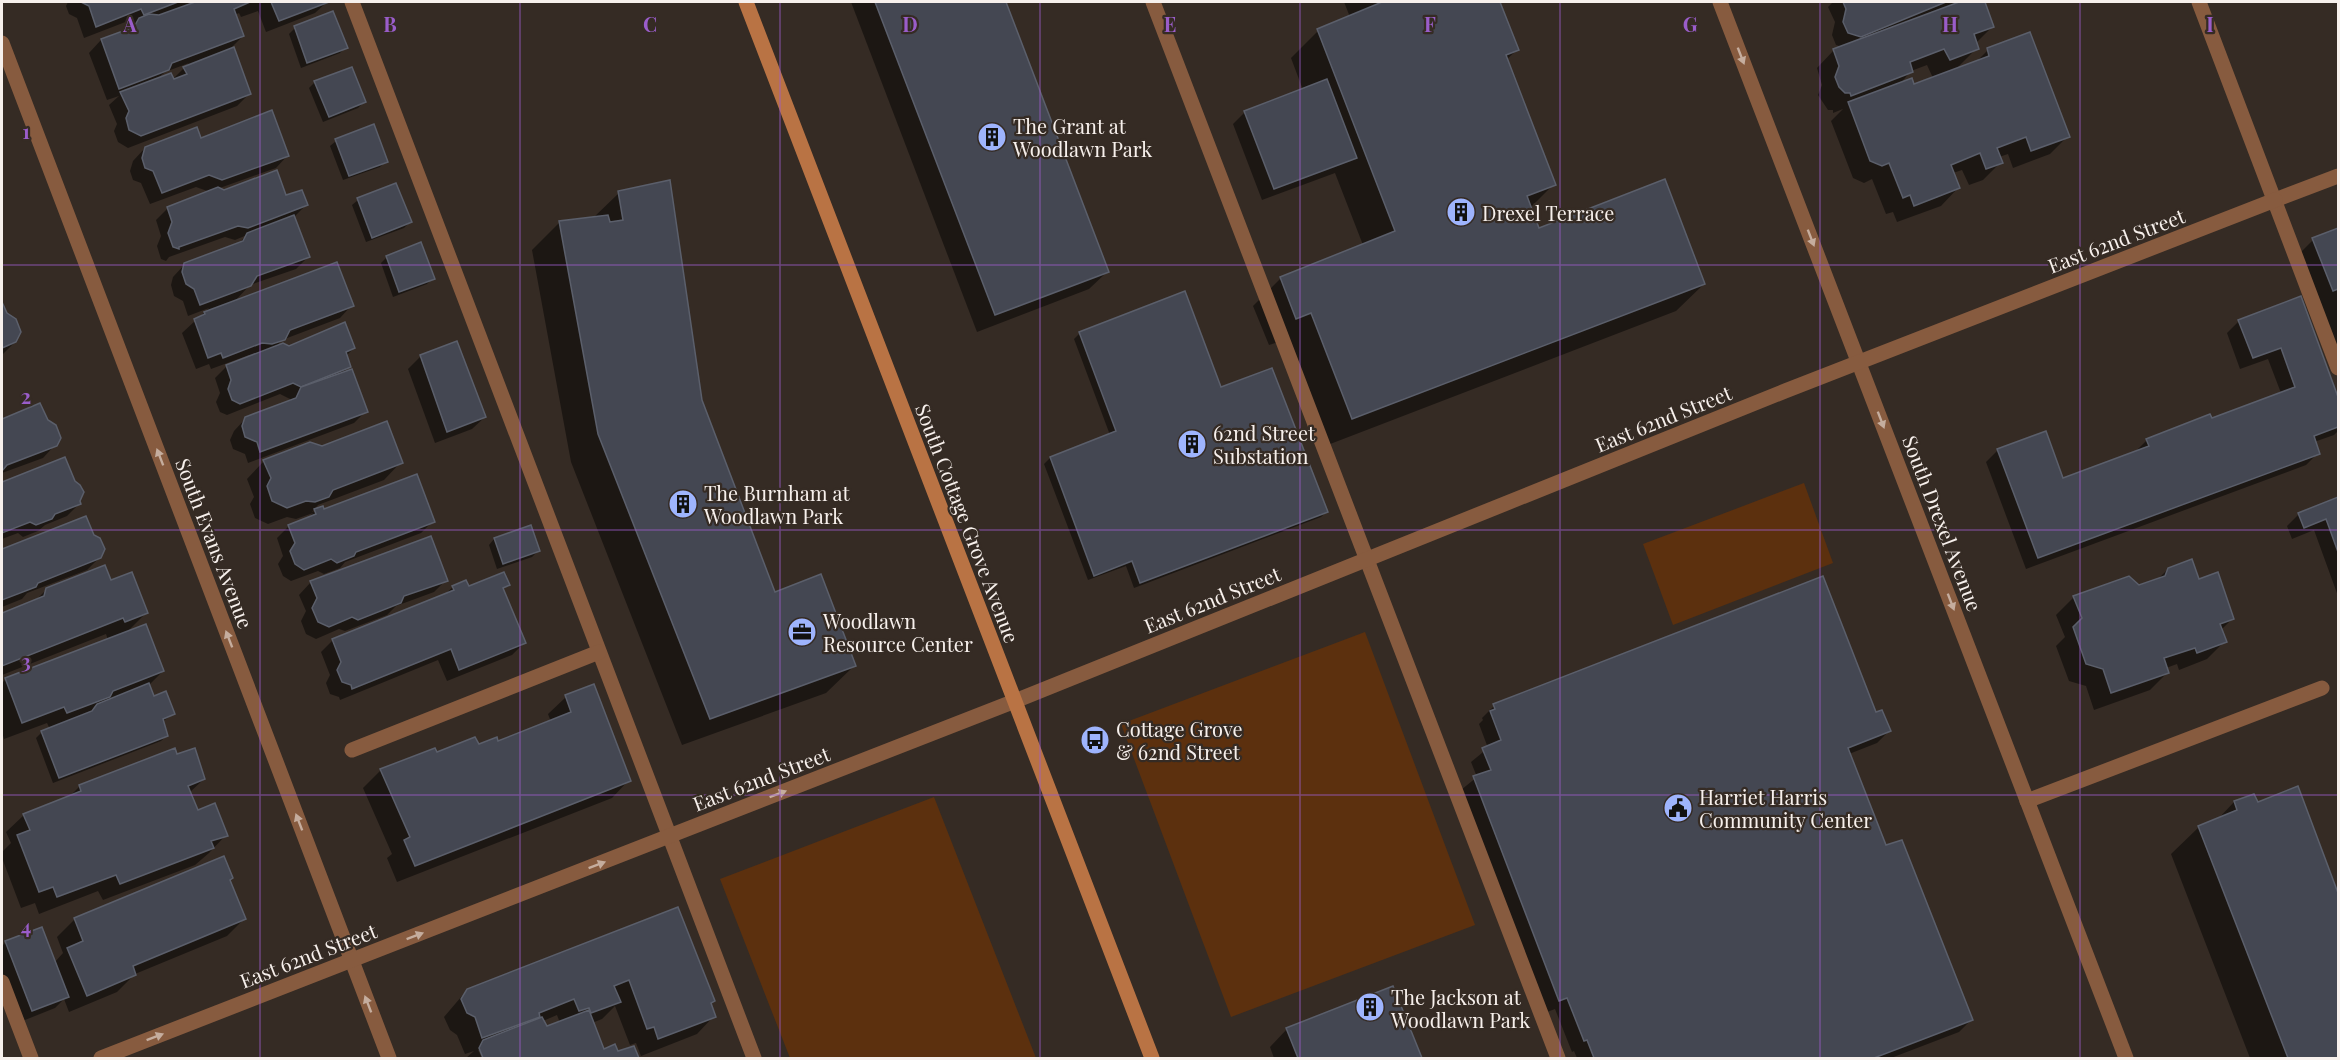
<svg xmlns="http://www.w3.org/2000/svg" width="2340" height="1060" viewBox="0 0 2340 1060" font-family="'Playfair Display',serif">
  <style>
    .green { fill: #5c300e }
    .shadow { fill: #0007; fill-rule: evenodd }
    .building { fill: #444752; stroke: #5b5f6b; stroke-width: 1.5 }
    .lines { fill: none; stroke-linecap: round; stroke-linejoin: round }
    .service { stroke: #875b3f; stroke-width: 15 }
    .pedestrian { stroke: #875b3f; stroke-width: 15 }
    .minor { stroke: #875b3f; stroke-width: 15 }
    .secondary { stroke: #b97344; stroke-width: 15 }
    .oneway { fill: #c5ad9e }
    .grid { fill: none; stroke: #9a5dca; stroke-width: 1.5; stroke-opacity: 0.55 }
    .labels { text-anchor: middle; dominant-baseline: central; stroke-width: 4.5; stroke-linejoin: round; paint-order: stroke }
    .poi-label { font-size: 20px; fill: #f7f0ec; stroke: #352b24; text-anchor: start }
    .street-label { font-size: 20px; fill: #f7f0ec; stroke: #352b24 }
    .grid-label { font-size: 20px; text-anchor: middle; font-weight: bold; fill: #9a5dca; stroke: #352b24; stroke-width: 4.5; stroke-linejoin: round; paint-order: stroke }
  </style>
  <rect width="100%" height="100%" fill="#352b24"/>
  <g class="green">
    <polygon points="1804,483 1833,563 1673,625 1643,544"/>
    <polygon points="1365,632 1475,925 1231,1017 1121,724"/>
    <polygon points="934,797 1036,1058 790,1058 720,879"/>
  </g>
  <g class="shadow">
    <path d="M68,2H197L196,3L327,2L315,13L266,32L258,11L241,17L239,13L235,15L243,36L227,52L250,93L237,106L128,148L118,142L114,131L117,124L109,105L119,96L107,100L89,53L101,40L128,31L132,27L128,21L84,38L77,18L69,14L66,6ZM189,63L172,80L157,79L165,72Z"/>
    <polygon points="851,2 1005,2 1107,272 1089,289 977,332"/>
    <polygon points="1344,2 1499,2 1517,50 1506,60 1554,184 1530,208 1538,230 1704,284 1676,311 1325,446 1284,340 1269,345 1253,306 1281,278 1363,245 1335,173 1262,200 1233,124 1245,112 1303,90 1291,58 1318,31 1350,17"/>
    <path d="M1833,2H1983L1993,26L1976,43L1977,48L1956,69L1975,63L1988,50L2068,136L2050,154L2013,168L2008,154L1999,157L2001,162L1983,180L1969,185L1962,170L1953,173L1958,188L1941,206L1897,222L1893,212L1886,214L1872,179L1864,183L1853,178L1831,121L1843,109L1833,113V110H1828L1818,95L1822,85L1817,68L1834,50L1843,47L1836,45L1832,35L1835,22L1828,7ZM1927,65L1933,78L1913,86L1899,85L1911,71Z"/>
    <polygon points="295,28 346,47 340,53 301,68 289,34"/>
    <polygon points="315,82 364,102 358,108 323,122 309,88"/>
    <polygon points="200,140 288,155 276,168 217,189 224,192 285,197 306,205 294,217 308,257 296,269 250,285 234,302 352,305 340,318 282,340 274,349 354,348 346,356 350,366 342,374 366,411 354,423 248,463 245,454 233,449 230,440 234,431 246,418 289,402 290,399 280,394 227,415 220,412 216,402 220,393 215,378 227,366 256,355 249,355 211,369 209,364 196,369 182,333 209,308 188,316 183,301 174,296 171,285 173,277 185,264 238,244 247,235 235,240 225,237 169,257 166,261 161,259 157,246 161,236 156,220 168,208 210,192 196,187 150,204 141,183 133,180 130,171 133,161 145,148"/>
    <polygon points="336,141 386,161 380,167 343,180 330,146"/>
    <polygon points="619,193 774,594 854,666 826,693 682,745 571,462 532,250 560,222 593,218"/>
    <polygon points="358,200 410,222 404,228 366,242 352,205"/>
    <polygon points="2338,230 2338,349 2301,252 2313,240"/>
    <polygon points="387,257 433,278 427,284 393,297 381,263"/>
    <polygon points="2300,298 2338,402 2338,431 2334,435 2314,442 2318,453 2306,465 2026,569 1986,462 1998,450 2062,480 2134,453 2147,440 2211,420 2281,393 2268,359 2240,369 2227,333 2239,321"/>
    <polygon points="2,305 15,342 2,355"/>
    <polygon points="1080,333 1221,389 1327,511 1321,517 1134,588 1126,566 1088,580 1044,464 1050,458 1110,435 1074,339"/>
    <polygon points="456,343 485,417 472,429 435,443 408,369 420,357"/>
    <polygon points="40,405 55,445 43,458 2,473 2,421"/>
    <polygon points="65,459 79,504 67,516 45,525 38,531 23,537 18,533 2,539 2,483"/>
    <polygon points="264,461 401,462 384,480 318,505 312,512 322,508 323,511 433,521 421,533 345,562 340,568 324,574 318,571 291,581 283,576 278,564 283,556 277,538 289,526 307,519 313,513 296,519 287,517 268,524 255,518 250,504 254,497 247,479"/>
    <polygon points="2338,499 2338,596 2314,530 2292,539 2287,526 2299,514"/>
    <polygon points="85,518 100,557 87,570 27,593 22,599 2,607 2,550"/>
    <polygon points="494,539 538,551 532,557 497,569 489,545"/>
    <polygon points="2168,569 2198,581 2232,619 2221,630 2225,641 2207,659 2179,670 2177,664 2166,668 2167,673 2150,690 2094,710 2086,686 2069,681 2056,646 2065,637 2056,615 2073,598 2129,578 2139,587 2157,580"/>
    <polygon points="446,580 434,592 396,606 387,615 345,631 339,629 316,639 306,634 301,621 306,611 299,595 311,582"/>
    <polygon points="110,581 146,613 125,634 163,671 149,685 153,697 173,714 162,722 166,736 161,741 53,783 36,738 42,732 50,729 47,723 4,739 2,732 2,683 6,679 108,640 106,634 2,675 2,614 34,602 47,589"/>
    <polygon points="508,584 502,590 524,643 512,655 447,681 438,660 340,700 339,697 330,694 326,683 330,675 321,652 333,640 443,596 453,587"/>
    <polygon points="566,697 629,780 612,798 397,882 387,858 392,854 363,788 381,770 436,754 497,743 551,722 548,714"/>
    <polygon points="1494,706 1875,714 1889,731 1877,743 1849,754 1886,847 1971,1020 1959,1032 1891,1058 1577,1058 1574,1051 1572,1052 1555,1009 1547,1012 1461,790 1477,777 1471,762 1488,748 1479,724 1483,720 1482,718"/>
    <polygon points="176,756 204,779 189,793 198,812 226,835 209,853 195,865 103,900 98,891 39,914 35,903 21,908 2,858 2,852 11,843 6,832 24,815 69,797 80,786"/>
    <polygon points="2297,788 2338,897 2338,1058 2250,1058 2171,854 2199,827 2217,820 2234,802 2257,804"/>
    <polygon points="223,858 229,881 244,919 227,936 135,974 117,992 69,1012 64,999 55,1008 20,1022 2,975 2,946 6,942 54,963 63,953 57,937 75,919"/>
    <path d="M678,909L714,1016L697,1034L641,1056L636,1043L630,1045L615,1006L602,1019L592,1023L603,1051L617,1053L633,1047L637,1058H485L482,1050H478L482,1058H466L474,1051L465,1054L457,1035L450,1030L444,1017L467,990ZM557,1015L560,1023L546,1028L543,1021Z"/>
    <polygon points="1392,988 1420,1058 1274,1058 1270,1047 1287,1029"/>
  </g>
  <g class="building">
    <polygon points="81,2 178,2 144,15 141,9 96,27 89,6"/>
    <polygon points="195,2 250,2 234,9 244,36 172,63 169,70 119,89 101,39 134,27 139,18 149,14 159,15"/>
    <polygon points="271,2 329,2 279,21"/>
    <polygon points="875,2 1006,2 1109,272 995,315"/>
    <polygon points="1382,2 1500,2 1519,50 1506,55 1556,185 1527,196 1539,228 1665,179 1705,284 1352,419 1311,313 1296,319 1280,277 1395,231 1317,29"/>
    <polygon points="1843,2 1946,2 1861,37 1848,33 1843,22 1846,9"/>
    <polygon points="1959,2 1985,2 1994,27 1974,34 1979,49 1950,60 1944,49 1910,62 1913,72 1851,96 1850,93 1845,93 1839,87 1835,77 1839,66 1833,49"/>
    <polygon points="333,11 348,48 307,63 294,26"/>
    <polygon points="2030,32 2070,137 2031,151 2026,137 1997,148 2003,163 1986,169 1980,153 1951,165 1960,188 1914,206 1910,195 1903,198 1889,163 1882,166 1870,161 1848,102 1912,78 1914,84 1989,56 1987,48"/>
    <polygon points="234,47 251,94 141,136 129,130 126,118 129,111 120,92 171,73 174,79 187,74 183,67"/>
    <polygon points="352,67 366,102 329,117 314,81"/>
    <polygon points="1327,79 1357,158 1274,189 1244,111"/>
    <polygon points="272,110 289,156 222,180 209,175 162,193 153,171 145,168 142,158 145,147 197,127 201,138"/>
    <polygon points="374,124 388,162 349,176 335,139"/>
    <polygon points="277,170 286,195 302,190 308,205 248,228 238,226 179,247 179,249 173,247 168,233 172,222 167,207 218,187 224,190"/>
    <polygon points="670,180 702,400 775,592 821,574 856,666 710,719 598,434 559,221 608,215 610,222 623,220 618,191"/>
    <polygon points="396,183 412,222 372,238 357,198"/>
    <polygon points="294,215 310,257 257,276 251,286 200,305 194,289 186,284 182,272 184,263 243,241 247,233"/>
    <polygon points="2338,228 2338,289 2333,291 2312,238"/>
    <polygon points="421,242 435,279 399,292 386,256"/>
    <polygon points="337,262 354,306 290,330 285,340 272,344 262,343 223,358 221,353 208,358 194,319 205,314 204,312"/>
    <polygon points="1185,291 1221,387 1272,368 1328,512 1140,583 1132,561 1094,576 1050,457 1116,431 1079,332"/>
    <polygon points="2301,296 2338,397 2338,427 2314,436 2320,454 2038,558 1997,449 2046,431 2063,478 2149,446 2146,439 2210,414 2212,418 2295,387 2281,348 2253,358 2238,320"/>
    <polygon points="2,302 7,313 16,319 21,332 16,342 2,348"/>
    <polygon points="345,322 355,348 346,352 351,367 301,387 293,383 240,404 232,400 228,389 231,380 226,365 283,343 289,346"/>
    <polygon points="457,341 486,417 447,432 420,355"/>
    <polygon points="352,369 368,412 260,452 257,442 245,437 242,426 245,417 296,398 301,387"/>
    <polygon points="40,403 48,420 56,425 61,438 57,446 7,465 2,471 2,419"/>
    <polygon points="387,421 403,463 333,490 329,497 315,502 306,501 287,508 272,501 267,486 271,478 263,460 310,442 322,446"/>
    <polygon points="65,457 75,481 80,485 84,492 80,501 81,504 55,514 52,519 36,525 30,522 2,533 2,482"/>
    <polygon points="417,474 435,522 356,552 354,556 337,563 331,559 304,570 295,564 290,551 295,543 288,525 316,514 314,509 323,506 324,509"/>
    <polygon points="2338,497 2338,552 2326,519 2304,528 2298,513"/>
    <polygon points="86,516 94,535 100,538 105,549 101,558 38,583 36,587 2,600 2,549"/>
    <polygon points="531,525 540,551 503,564 494,538"/>
    <polygon points="431,536 448,581 404,596 401,603 358,620 352,617 329,627 318,622 312,608 317,598 310,581"/>
    <polygon points="2192,559 2199,579 2218,572 2234,619 2220,624 2227,642 2197,653 2195,648 2164,658 2169,673 2111,693 2103,669 2086,664 2073,627 2082,618 2073,596 2129,576 2139,585 2165,576 2168,568"/>
    <polygon points="105,565 111,580 132,572 148,613 125,622 123,618 2,666 2,613 44,596 46,588"/>
    <polygon points="504,572 510,585 503,588 526,643 459,670 451,649 352,689 351,685 342,682 337,670 341,662 332,639 454,590 452,586 466,580 469,586"/>
    <polygon points="1823,576 1876,712 1882,710 1891,731 1848,748 1886,845 1902,840 1973,1020 1874,1058 1594,1058 1587,1040 1584,1041 1567,998 1559,1001 1473,776 1491,770 1482,748 1501,740 1490,711 1495,709 1493,704"/>
    <polygon points="146,624 164,671 113,691 110,697 67,713 64,707 22,723 5,678"/>
    <polygon points="149,683 154,696 166,691 175,714 163,719 168,736 59,778 41,731 92,711 97,704"/>
    <polygon points="594,684 631,781 415,866 404,840 410,837 380,769 435,748 437,752 475,737 479,744 497,737 498,741 571,712 565,695"/>
    <polygon points="175,748 177,754 195,748 205,779 188,786 198,810 215,803 228,836 211,841 214,848 120,884 116,875 57,897 53,887 39,892 17,835 30,830 23,814 81,791 79,785"/>
    <polygon points="2298,786 2338,893 2338,1058 2288,1058 2198,826 2237,810 2234,801 2254,794 2258,802"/>
    <polygon points="224,856 233,878 230,880 246,919 133,966 136,975 87,996 67,948 83,941 74,918"/>
    <polygon points="678,907 715,1001 711,1003 716,1017 658,1039 654,1027 647,1029 629,980 614,986 621,1002 591,1013 589,1008 579,1011 574,999 539,1013 540,1017 482,1038 475,1017 467,1013 461,999 467,989"/>
    <polygon points="42,927 69,997 32,1011 5,941"/>
    <polygon points="1393,986 1422,1058 1298,1058 1286,1028"/>
    <polygon points="589,1010 604,1049 615,1044 618,1051 634,1046 639,1058 483,1058 479,1048 483,1040 542,1017 547,1026"/>
  </g>
  <g class="lines">
    <g class="service">
      <polyline points="352,2 754,1058"/>
      <polyline points="1153,2 1558,1058"/>
      <polyline points="2199,2 2338,368"/>
      <polyline points="352,750 599,652"/>
      <polyline points="2027,801 2322,688"/>
      <polyline points="2,982 31,1058"/>
    </g>
    <polyline class="pedestrian" points="2275,200 2338,176"/>
    <g class="minor">
      <polyline points="1720,2 2126,1058"/>
      <polyline points="2,43 389,1058"/>
      <polyline points="101,1058 1015,701 1785,391 2275,200"/>
    </g>
    <polyline class="secondary" points="746,2 1152,1058"/>
  </g>
  <defs><path id="oneway-solid" d="M-6-.8H1V-3.2L6.5 0L1 3.2V.8H-6Z" transform="scale(1.5)"/></defs>
  <g class="oneway">
    <use href="#oneway-solid" transform="translate(1741 56) rotate(69)"/>
    <use href="#oneway-solid" transform="translate(1811 238) rotate(69)"/>
    <use href="#oneway-solid" transform="translate(1881 420) rotate(69)"/>
    <use href="#oneway-solid" transform="translate(160 457) rotate(-111)"/>
    <use href="#oneway-solid" transform="translate(1951 602) rotate(69)"/>
    <use href="#oneway-solid" transform="translate(229 639) rotate(-111)"/>
    <use href="#oneway-solid" transform="translate(778 794) rotate(-21)"/>
    <use href="#oneway-solid" transform="translate(299 822) rotate(-111)"/>
    <use href="#oneway-solid" transform="translate(597 865) rotate(-21)"/>
    <use href="#oneway-solid" transform="translate(415 936) rotate(-21)"/>
    <use href="#oneway-solid" transform="translate(368 1004) rotate(-111)"/>
    <use href="#oneway-solid" transform="translate(155 1037) rotate(-21)"/>
  </g>
  <path class="grid" d="M260,2V1058M520,2V1058M780,2V1058M1040,2V1058M1300,2V1058M1560,2V1058M1820,2V1058M2080,2V1058M2,265H2338M2,530H2338M2,795H2338"/>
  <defs>
    <g id="building-disc" transform="scale(1.5)"><circle r="9.5" fill="#9eb4fd" stroke="#352b24"/><path d="M-4-6H4V6H1V3H-1V6H-4ZM-2.5-4.3h1.7v1.8h-1.7ZM.8-4.3h1.7v1.8H.8ZM-2.5-1h1.7V.8h-1.7ZM.8-1h1.7V.8H.8Z" fill="#111"/></g>
    <g id="office-disc" transform="scale(1.5)"><circle r="9.5" fill="#9eb4fd" stroke="#352b24"/><path d="M-6-3h4V-5.5h4V-3h4V5H-6ZM-1-4.5V-3h2v-1.5ZM-6 0V1H6V0Z" fill="#111"/></g>
    <g id="bus-disc" transform="scale(1.5)"><circle r="9.5" fill="#9eb4fd" stroke="#352b24"/><path d="M-5-6H5V4H4V6H2V4H-2V6H-4V4H-5ZM-3.5-4V0h7V-4ZM-3.5 1.2v1.5H-2V1.2ZM2 1.2v1.5H3.5V1.2Z" fill="#111"/></g>
    <g id="civic-disc" transform="scale(1.5)"><circle r="9.5" fill="#9eb4fd" stroke="#352b24"/><path d="M-.6-6.5H3V-4.5H.6V-3L4-1V1h2V6H-6V1h2V-1L-.6-3ZM-1.2 2.5V6h2.4V2.5Z" fill="#111"/></g>
  </defs>
  <g fill-rule="evenodd">
    <use href="#building-disc" x="992" y="137"/>
    <use href="#building-disc" x="1461" y="212"/>
    <use href="#building-disc" x="1192" y="444"/>
    <use href="#building-disc" x="683" y="504"/>
    <use href="#office-disc" x="802" y="632"/>
    <use href="#bus-disc" x="1095" y="740"/>
    <use href="#civic-disc" x="1678" y="808"/>
    <use href="#building-disc" x="1370" y="1007"/>
  </g>
  <g class="labels">
    <g class="poi-label">
      <text x="1013" y="125">The Grant at<tspan x="1013" dy="23">Woodlawn Park</tspan></text>
      <text x="1482" y="212">Drexel Terrace</text>
      <text x="1213" y="432">62nd Street<tspan x="1213" dy="23">Substation</tspan></text>
      <text x="704" y="492">The Burnham at<tspan x="704" dy="23">Woodlawn Park</tspan></text>
      <text x="823" y="620">Woodlawn<tspan x="823" dy="23">Resource Center</tspan></text>
      <text x="1116" y="728">Cottage Grove<tspan x="1116" dy="23">&amp; 62nd Street</tspan></text>
      <text x="1699" y="796">Harriet Harris<tspan x="1699" dy="23">Community Center</tspan></text>
      <text x="1391" y="996">The Jackson at<tspan x="1391" dy="23">Woodlawn Park</tspan></text>
    </g>
    <g class="street-label">
      <text transform="translate(2116 240) rotate(-21)">East 62nd Street</text>
      <text transform="translate(1663 418) rotate(-22)">East 62nd Street</text>
      <text transform="translate(968 523) rotate(69)">South Cottage Grove Avenue</text>
      <text transform="translate(1943 523) rotate(69)">South Drexel Avenue</text>
      <text transform="translate(215 543) rotate(69)">South Evans Avenue</text>
      <text transform="translate(1212 599) rotate(-22)">East 62nd Street</text>
      <text transform="translate(761 778) rotate(-21)">East 62nd Street</text>
      <text transform="translate(308 955) rotate(-21)">East 62nd Street</text>
    </g>
  </g>
  <g class="grid-label">
    <text x="130" y="32">A</text>
    <text x="390" y="32">B</text>
    <text x="650" y="32">C</text>
    <text x="910" y="32">D</text>
    <text x="1170" y="32">E</text>
    <text x="1430" y="32">F</text>
    <text x="1690" y="32">G</text>
    <text x="1950" y="32">H</text>
    <text x="2210" y="32">I</text>
    <text x="26" y="139">1</text>
    <text x="26" y="404">2</text>
    <text x="26" y="669">3</text>
    <text x="26" y="934">4</text>
  </g>
  <rect width="2340" height="1060" fill="none" stroke="#f7f0ec" stroke-width="6"/>
</svg>
